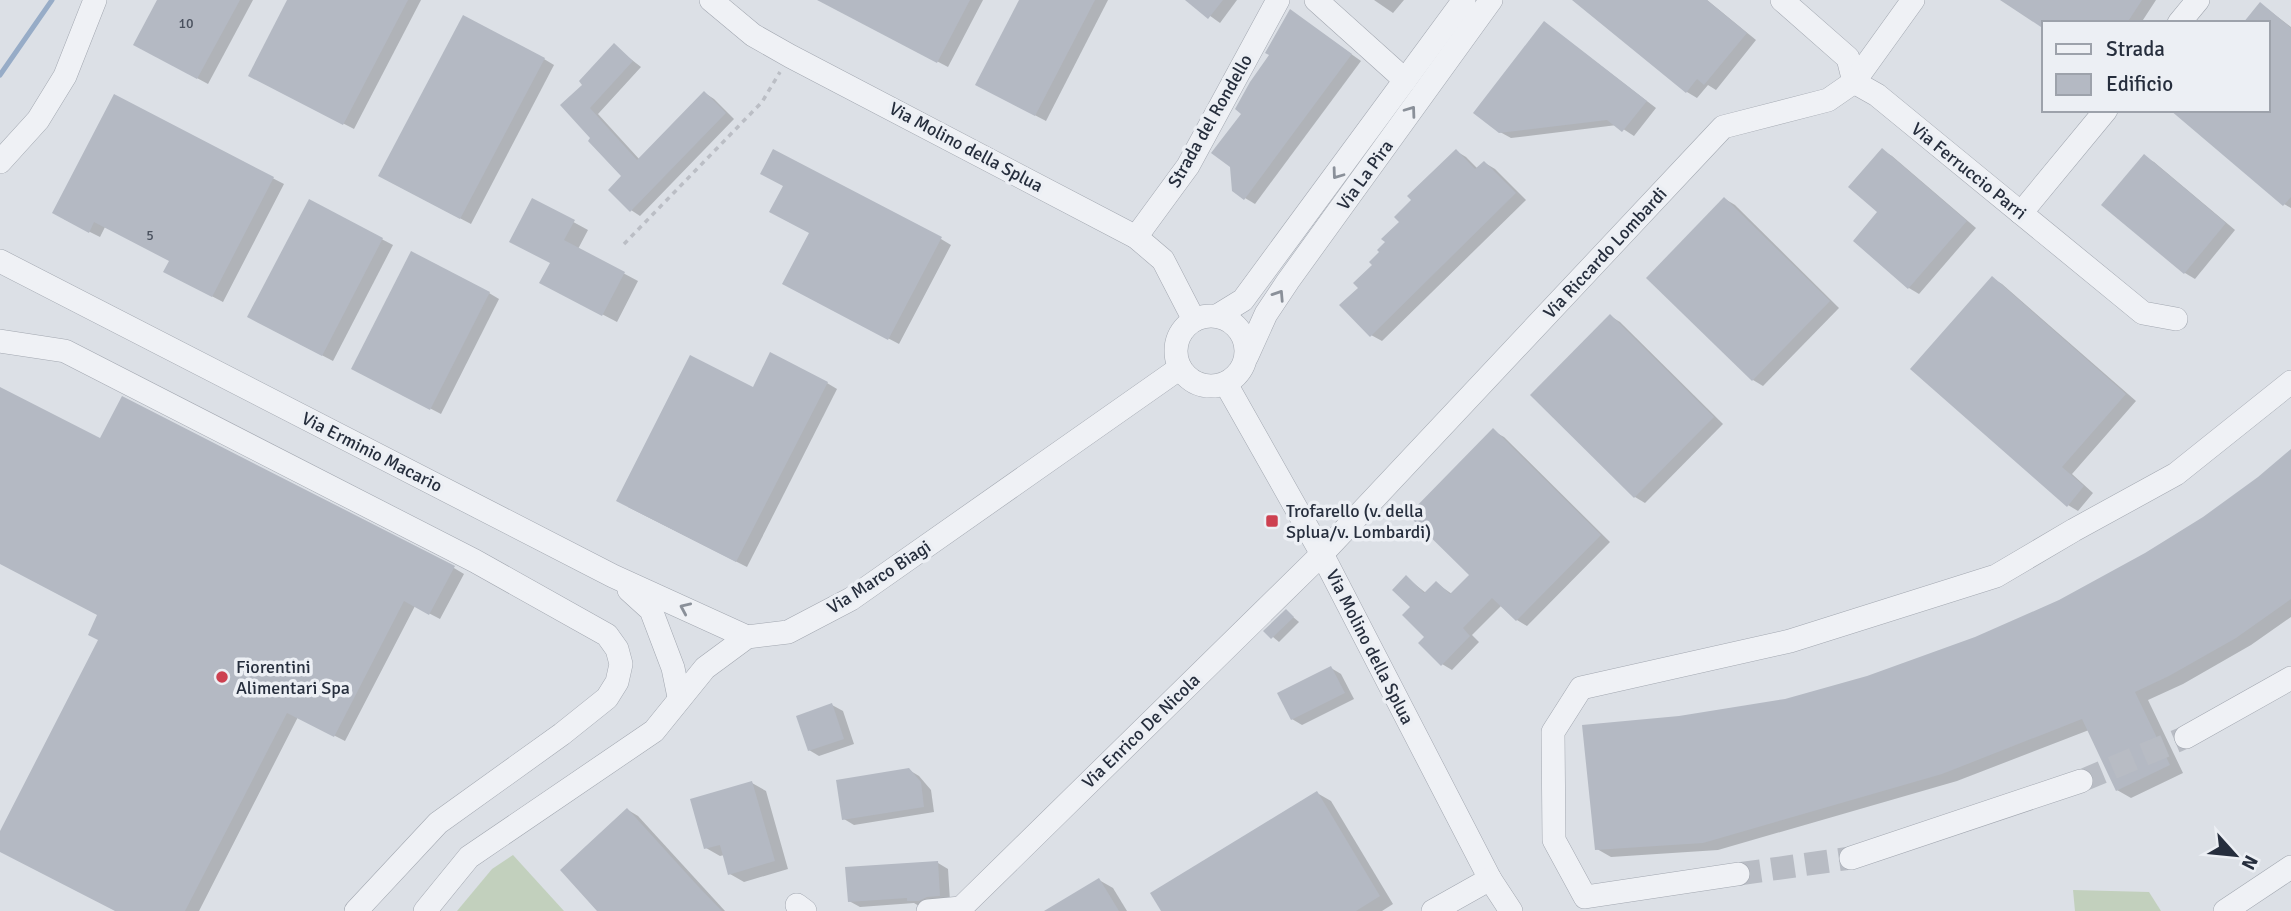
<svg xmlns="http://www.w3.org/2000/svg" width="2291" height="911" viewBox="0 0 2291 911" font-family="Signika,sans-serif">
  <style>
    .green { fill: #c2d0bd }
    .shadow { fill: #0003 }
    .lines { fill: none; stroke-linecap: round; stroke-linejoin: round }
    .stream { stroke: #97acc7; stroke-width: 5 }
    .building { fill: #b4b9c3 }
    .minor-tunnel { stroke: #b8bcc4; stroke-width: 23; stroke-dasharray: 23 11; stroke-linecap: butt }
    .minor-casing { stroke: #a2a7b0; stroke-width: 24 }
    .path { stroke: #bbbec5; stroke-width: 3.5; stroke-dasharray: 5 5; stroke-linecap: butt }
    .minor { stroke: #eff1f5; stroke-width: 23 }
    .oneway { stroke: #8a9099 }
    .poi-dot { fill: #cd4050; stroke: #eceff4; stroke-width: 2.5 }
    .labels { text-anchor: middle; dominant-baseline: central; stroke-width: 7; stroke-linejoin: round; paint-order: stroke }
    .number-label { font-size: 14px; fill: #4a515e }
    .street-label { font-size: 18px; fill: #262e3d; stroke: #eceff4 }
    .poi-label { font-size: 18px; fill: #262e3d; stroke: #eceff4; text-anchor: start }
  </style>
  <rect width="100%" height="100%" fill="#dce0e6"/>
  <g class="green">
    <polygon points="513,855 564,911 457,911 492,869"/>
    <polygon points="2073,890 2149,892 2161,911 2075,911"/>
  </g>
  <g class="shadow">
    <polygon points="159,0 253,0 208,84 136,45"/>
    <polygon points="289,0 421,0 354,129 261,81"/>
    <polygon points="831,0 983,0 948,67 839,10"/>
    <polygon points="1021,0 1108,0 1046,121 987,90"/>
    <polygon points="1188,0 1237,0 1220,23"/>
    <polygon points="1374,0 1404,0 1393,13"/>
    <polygon points="1575,0 1707,0 1756,40 1716,90 1708,85 1697,98 1687,92"/>
    <polygon points="2011,0 2156,0 2141,23 2044,23 2044,27 2009,3"/>
    <polygon points="2261,4 2291,27 2291,208 2284,204 2268,110 2268,23"/>
    <polygon points="1291,11 1361,61 1255,204 1245,198 1243,113"/>
    <polygon points="1545,23 1656,108 1634,136 1617,125 1511,138 1500,132"/>
    <polygon points="614,46 641,67 598,114 640,160 705,93 714,99 734,119 640,216 631,210 624,176 593,139 585,85"/>
    <polygon points="544,59 554,65 471,224 391,182"/>
    <polygon points="114,96 284,184 223,302 175,277 171,260 105,227 100,237 64,219"/>
    <polygon points="1882,150 1892,156 1976,228 1919,294 1909,288 1880,212"/>
    <polygon points="1456,151 1466,157 1478,169 1485,163 1495,169 1526,200 1382,341 1371,335 1360,288 1401,222"/>
    <polygon points="2144,157 2154,162 2235,230 2195,279 2185,273"/>
    <polygon points="785,186 941,239 951,245 899,344 795,289 811,233"/>
    <polygon points="1725,199 1735,205 1839,308 1763,386 1753,380"/>
    <polygon points="533,200 588,230 578,249 638,281 617,322 556,290 552,263"/>
    <polygon points="309,201 393,245 333,361 260,323"/>
    <polygon points="1992,278 2002,284 2136,401 2072,474 2093,493 2078,511 2068,505"/>
    <polygon points="489,293 499,299 441,414 364,374"/>
    <polygon points="1610,316 1620,322 1723,424 1645,503 1635,497"/>
    <polygon points="827,383 837,389 747,567 628,507"/>
    <polygon points="0,388 101,441 454,568 464,574 440,619 415,606 345,741 298,717 199,911 118,911 0,850 0,835 100,640 100,615 0,563"/>
    <polygon points="1493,431 1504,437 1610,542 1527,626 1517,620 1502,605 1472,635 1479,642 1452,670 1442,664 1412,607 1407,578 1426,593 1436,583 1452,594 1471,575"/>
    <polygon points="2291,451 2291,617 2251,645 2183,684 2148,700 2183,773 2131,798 2117,790 2089,730 1957,781 1718,850 1611,857 1597,849 1679,718 1785,700 1868,678 1976,639 2060,601 2146,555 2204,518 2259,478"/>
    <polygon points="1286,611 1299,622 1279,642 1266,631"/>
    <polygon points="1331,668 1341,674 1354,699 1302,725 1292,719"/>
    <polygon points="832,705 843,711 854,744 819,756 809,750"/>
    <polygon points="909,770 919,776 931,790 934,812 854,825 844,819"/>
    <polygon points="752,783 766,791 788,869 744,882 730,874 724,855 720,856 706,848"/>
    <polygon points="1317,793 1331,801 1393,904 1382,911 1163,911"/>
    <polygon points="628,810 638,816 725,911 600,911"/>
    <polygon points="938,863 948,869 950,901 919,906 914,903 860,907 849,901"/>
    <polygon points="1099,880 1113,888 1127,911 1048,911"/>
  </g>
  <g class="lines">
    <polyline class="stream" points="0,75 52,0"/>
  </g>
  <g class="building">
    <polygon points="157,0 240,0 197,79 133,45"/>
    <polygon points="287,0 408,0 343,125 248,76"/>
    <polygon points="817,0 970,0 937,63"/>
    <polygon points="1019,0 1095,0 1035,116 975,85"/>
    <polygon points="1185,0 1223,0 1208,19"/>
    <polygon points="1572,0 1707,0 1747,33 1704,85 1697,79 1686,93"/>
    <polygon points="2000,0 2142,0 2127,23 2044,23 2044,29"/>
    <polygon points="2260,2 2291,28 2291,197 2283,206 2170,110 2268,110 2268,23 2243,23"/>
    <polygon points="1290,9 1352,54 1244,200 1232,191 1230,167 1211,153 1241,114 1235,109 1250,82 1269,55 1265,53"/>
    <polygon points="463,15 545,58 460,219 378,176"/>
    <polygon points="1544,21 1647,101 1622,132 1607,120 1499,133 1473,113"/>
    <polygon points="614,43 633,61 590,108 637,160 704,91 726,113 630,212 608,190 621,176 588,141 590,138 560,105 582,85 579,81"/>
    <polygon points="114,94 274,177 212,297 163,272 169,261 94,222 89,233 52,213"/>
    <polygon points="1882,148 1967,221 1908,289 1853,241 1877,212 1848,187"/>
    <polygon points="773,149 942,237 888,340 782,284 809,233 769,212 783,186 760,174"/>
    <polygon points="1456,149 1475,169 1484,161 1516,193 1370,337 1339,305 1358,288 1353,283 1372,265 1369,262 1379,252 1377,250 1385,242 1381,239 1399,222 1394,217 1411,200 1407,196"/>
    <polygon points="2144,154 2226,223 2184,274 2101,205"/>
    <polygon points="1724,197 1830,301 1752,381 1646,278"/>
    <polygon points="532,198 575,220 564,240 625,272 602,316 539,283 550,263 509,242"/>
    <polygon points="309,199 383,238 322,356 247,317"/>
    <polygon points="411,251 490,292 430,410 351,369"/>
    <polygon points="1992,276 2126,394 2062,467 2084,486 2067,507 1910,369"/>
    <polygon points="1610,314 1714,417 1634,498 1530,395"/>
    <polygon points="770,352 828,382 736,562 616,501 690,355 753,387"/>
    <polygon points="0,387 100,438 122,396 455,566 429,615 404,601 334,737 287,713 185,911 115,911 0,852 0,831 98,640 88,635 97,615 0,564"/>
    <polygon points="1493,428 1601,535 1516,621 1492,598 1463,628 1470,636 1441,666 1418,643 1424,637 1402,615 1410,607 1392,590 1406,575 1424,593 1436,581 1450,594 1469,575 1408,515"/>
    <polygon points="2291,449 2291,599 2236,638 2169,676 2135,692 2170,765 2116,791 2082,719 1942,774 1703,843 1595,850 1582,725 1679,716 1785,699 1867,676 1975,637 2059,600 2145,553 2203,517 2258,477"/>
    <polygon points="1286,609 1294,617 1271,639 1263,631"/>
    <polygon points="1331,666 1345,693 1291,720 1277,693"/>
    <polygon points="832,703 844,739 808,751 796,716"/>
    <polygon points="909,768 921,782 924,807 842,820 836,780"/>
    <polygon points="752,781 775,861 728,875 720,845 704,849 690,799"/>
    <polygon points="1317,791 1380,896 1356,911 1161,911 1150,893"/>
    <polygon points="627,808 697,885 722,911 597,911 560,870"/>
    <polygon points="938,861 940,896 927,897 919,901 907,901 907,898 848,902 845,867"/>
    <polygon points="1099,878 1119,911 1044,911"/>
  </g>
  <g class="lines">
    <g class="minor-tunnel">
      <polyline points="2081,781 2186,737"/>
      <polyline points="1738,874 1851,858"/>
    </g>
    <g class="minor-casing">
      <g id="minor">
        <polyline points="711,0 753,35 790,56 1136,237 1163,260 1194,320"/>
        <polyline points="1316,0 1405,80"/>
        <polyline points="1782,0 1848,58 1854,82 1877,95 2143,313 2176,319"/>
        <polyline points="2179,23 2198,0"/>
        <polyline points="0,162 38,120 65,76 95,0"/>
        <polyline points="2021,213 2106,110"/>
        <polyline points="1136,237 1188,166 1278,0"/>
        <polyline points="0,261 613,576 747,637"/>
        <circle cx="1211" cy="351" r="35"/>
        <polyline points="1217,316 1243,300 1464,0"/>
        <polyline points="0,341 65,351 475,561 607,635 617,649 621,664 617,682 607,698 562,734 438,823 356,911"/>
        <polyline points="1247,356 1266,314 1288,281 1491,0"/>
        <polyline points="1226,384 1322,554 1490,879 1511,911"/>
        <polyline points="629,590 651,610 673,668 679,697"/>
        <polyline points="2186,737 2291,678"/>
        <polyline points="1851,858 2081,781"/>
        <polyline points="1738,874 1585,897 1554,840 1553,732 1581,688 1790,641 1996,576 2074,530 2176,474 2291,382"/>
        <polyline points="797,905 805,911"/>
        <polyline points="425,911 469,857 654,731 705,668 747,637 788,632 851,599 1180,368"/>
        <polyline points="928,911 961,908 1322,554 1723,127 1828,100 1854,82 1913,0"/>
        <polyline points="1433,911 1490,879"/>
        <polyline points="2225,911 2291,867"/>
      </g>
    </g>
    <polyline class="path" points="624,244 762,102 780,72"/>
    <use href="#minor" class="minor"/>
  </g>
  <defs><path id="oneway-chevron" d="M-2-3.5L2.5 0L-2 3.5" fill="none" stroke-width="1.6" stroke-linecap="round" stroke-linejoin="round" transform="scale(1.75)"/></defs>
  <g class="oneway">
    <use href="#oneway-chevron" transform="translate(1411 111) rotate(-54)"/>
    <use href="#oneway-chevron" transform="translate(1337 174) rotate(126)"/>
    <use href="#oneway-chevron" transform="translate(1279 295) rotate(-57)"/>
    <use href="#oneway-chevron" transform="translate(685 608) rotate(-156)"/>
  </g>
  <g class="poi-dot">
    <rect x="1265" y="514" width="14" height="14" rx="3.5"/>
    <circle cx="222" cy="677" r="7"/>
  </g>
  <g class="labels">
    <g class="number-label">
      <text x="186" y="23">10</text>
      <text x="150" y="235">5</text>
    </g>
    <g class="street-label">
      <text transform="translate(1210 121) rotate(-60)">Strada del Rondello</text>
      <text transform="translate(966 147) rotate(28)">Via Molino della Splua</text>
      <text transform="translate(1969 171) rotate(39)">Via Ferruccio Parri</text>
      <text transform="translate(1365 175) rotate(-54)">Via La Pira</text>
      <text transform="translate(1605 253) rotate(-47)">Via Riccardo Lombardi</text>
      <text transform="translate(372 452) rotate(27)">Via Erminio Macario</text>
      <text transform="translate(879 577) rotate(-33)">Via Marco Biagi</text>
      <text transform="translate(1370 647) rotate(63)">Via Molino della Splua</text>
      <text transform="translate(1141 731) rotate(-44)">Via Enrico De Nicola</text>
    </g>
    <g class="poi-label">
      <text x="1286" y="511">Trofarello (v. della<tspan x="1286" dy="21">Splua/v. Lombardi)</tspan></text>
      <text x="236" y="667">Fiorentini<tspan x="236" dy="21">Alimentari Spa</tspan></text>
    </g>
  </g>
  <rect x="2042" y="21" width="228" height="91" fill="#eceff4" stroke="#9da2ab" stroke-width="2"/>
  <rect x="2056" y="44" width="35" height="10" fill="#eff1f5" stroke="#9da2ab" stroke-width="2"/>
  <text x="2106" y="56" font-size="21" fill="#262e3d">Strada</text>
  <rect x="2056" y="74" width="35" height="21" fill="#b4b9c3" stroke="#9da2ab" stroke-width="2"/>
  <text x="2106" y="91" font-size="21" fill="#262e3d">Edificio</text>
  <g transform="translate(2235 855) rotate(117)" stroke="#eceff4" stroke-width="5" paint-order="stroke">
  <path d="M0-5L12 26L0 18L-12 26Z" fill="#262e3d"/>
  <text y="-10" font-size="19" font-weight="bold" text-anchor="middle" fill="#262e3d">N</text>
  </g>
</svg>
